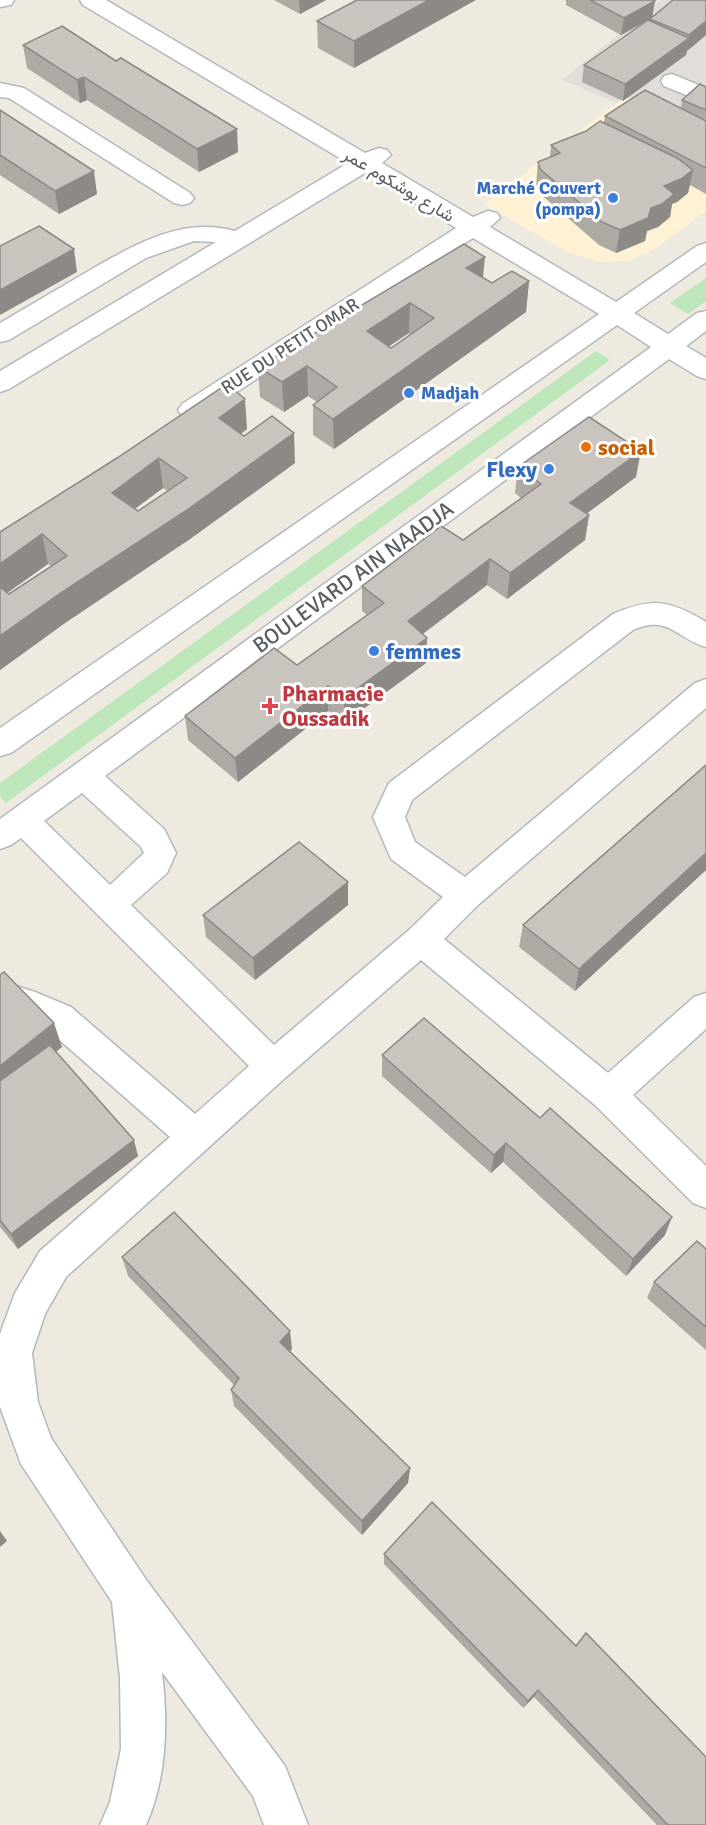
<svg xmlns="http://www.w3.org/2000/svg" width="706" height="1825" viewBox="0 0 706 1825" font-family="Signika,Vazirmatn,sans-serif">
  <style>
    .commercial { fill: #fff2d4 }
    .industrial { fill: #e1ddd8 }
    .green { fill: #bde7bb }
    .lines { fill: none; stroke-linecap: round; stroke-linejoin: round }
    .minor-casing { stroke: #b4b8bc; stroke-width: 3 }
    .minor { fill: #fff; fill-rule: evenodd }
    .wall { fill: #ada9a3; fill-rule: evenodd }
    .shaded-wall { fill: #8d8985 }
    .building { fill: #c9c4be; stroke: #8d8985; stroke-width: 1.5; fill-rule: evenodd }
    .shop-dot { fill: #3f7fe0; stroke: #fff; stroke-width: 2 }
    .food-dot { fill: #e8710a; stroke: #fff; stroke-width: 2 }
    .health-dot { fill: #e0444e; stroke: #fff; stroke-width: 2 }
    .labels { text-anchor: middle; dominant-baseline: central; stroke-width: 6; stroke-linejoin: round; paint-order: stroke }
    .far-street-label { font-size: 18px; fill: #595e63; stroke: #fff }
    .far-shop-label { font-size: 18px; font-weight: bold; fill: #366cbe; stroke: #fff; text-anchor: end }
    .food-label { font-size: 22px; font-weight: bold; fill: #c56008; stroke: #fff; text-anchor: start }
    .shop-label { font-size: 22px; font-weight: bold; fill: #366cbe; stroke: #fff; text-anchor: end }
    .street-label { font-size: 22px; fill: #595e63; stroke: #fff }
    .health-label { font-size: 22px; font-weight: bold; fill: #be3a42; stroke: #fff; text-anchor: start }
  </style>
  <rect width="100%" height="100%" fill="#eeeae0"/>
  <polygon class="commercial" points="625,97 706,132 706,211 653,250 628,261 600,262 570,253 484,204"/>
  <polygon class="industrial" points="661,0 679,0 706,8 706,132 626,97 617,103 562,80"/>
  <g class="green">
    <polygon points="706,278 706,301 688,314 670,303"/>
    <polygon points="596,351 610,360 6,803 0,797 0,783"/>
  </g>
  <g class="lines">
    <g class="minor-casing">
      <g id="minor">
        <polygon points="0,0 14,0 11,5 0,7"/>
        <path d="M80,0H106L365,153L379,148L387,150L391,155L382,163L473,217L488,211L497,213L500,218L490,227L616,302L697,246L706,243V262L634,313L668,334L697,313L706,311V331L686,346L706,358V379L697,376L669,359L105,776L164,829L176,853L167,873L131,905L274,1045L409,930L443,897L391,859L373,817L389,783L613,614C652,597 670,600 706,622V647C676,638 668,614 633,630L412,800L405,817L415,842L465,877L695,683L706,679V708L478,905L444,939L608,1073L694,997L706,993V1029L633,1095L706,1166V1208L693,1203L596,1106L421,960L285,1078L66,1277L45,1314L32,1353L38,1402L51,1438L147,1581L285,1766L308,1825H264L253,1796L162,1672C168,1722 167,1778 146,1825H100L110,1802L121,1749L120,1678L112,1602L21,1464L0,1407V1334L15,1293L40,1251L170,1137L47,1029L17,1015L0,1011V981L35,992L71,1007L195,1114L249,1066L21,838L11,845L0,849V819L651,347L617,325L11,753L0,756V728L599,314L473,238L200,416L191,419L182,416L178,410L182,404L456,228L365,173L9,389L0,392V371L216,242L194,241L146,258L9,340L0,342V323C27,307 53,292 80,276C127,249 179,215 235,231L348,163L83,5ZM82,793L141,847L144,853L110,885L44,821Z"/>
        <polygon points="672,74 706,88 706,103 664,86 661,81 664,76"/>
        <polygon points="0,83 24,88 190,193 194,198 190,203 182,205 174,203 9,98 0,97"/>
      </g>
    </g>
    <use href="#minor" class="minor"/>
  </g>
  <g class="wall">
    <polygon points="274,0 326,0 300,14"/>
    <polygon points="357,0 354,68 318,48 317,21"/>
    <polygon points="566,0 653,0 653,16 706,0 706,35 687,51 686,55 623,101 582,82 584,65 645,22 621,35 566,5"/>
    <polygon points="23,45 116,61 238,152 199,172 87,100 80,103 27,68"/>
    <polygon points="706,87 706,194 690,185 688,193 677,202 672,204 670,217 658,227 647,231 645,241 616,253 599,245 538,192 536,185 538,162 550,157 551,145 586,131 604,122 605,116 681,108 682,100"/>
    <polygon points="0,110 97,194 59,214 0,175"/>
    <path d="M464,244L483,278L492,283L529,281L526,312L334,449L313,435V405L317,402L308,396L284,412L260,397L258,367ZM409,333L410,334L391,348L389,346Z"/>
    <path d="M247,429L241,434L295,463L190,539L65,623L0,670V532L117,458ZM163,488L168,491L138,511L134,509ZM48,564L51,566L9,594L7,593Z"/>
    <polygon points="518,467 636,477 587,513 589,515 585,540 507,599 487,585 422,634 426,663 344,723 328,711 238,782 188,740 185,716 297,665 367,615 362,611 362,586 463,540 521,498 515,493"/>
    <polygon points="706,765 706,870 575,991 519,947 523,925"/>
    <polygon points="348,905 255,980 206,937 203,915"/>
    <polygon points="0,975 62,1047 56,1051 138,1156 18,1249 0,1227"/>
    <polygon points="382,1055 665,1235 626,1276 503,1162 491,1173 382,1076"/>
    <polygon points="706,1249 706,1350 647,1298 654,1282"/>
    <polygon points="122,1257 292,1349 290,1351 410,1468 408,1483 362,1535 234,1406 231,1390 234,1385 128,1276"/>
    <polygon points="384,1554 706,1825 657,1825 534,1697 523,1708 384,1564"/>
  </g>
  <g class="shaded-wall">
    <polygon points="299,0 326,0 300,14"/>
    <polygon points="429,0 476,0 354,68 354,41"/>
    <polygon points="655,1 652,18 621,35 624,18"/>
    <polygon points="706,21 706,35 687,51 686,55 623,101 625,84 689,39 689,35"/>
    <polygon points="84,77 87,100 80,103 77,80"/>
    <polygon points="237,129 238,152 199,172 197,149"/>
    <polygon points="693,170 688,193 677,202 672,204 670,217 658,227 647,231 645,241 616,253 620,230 651,208 664,186"/>
    <polygon points="94,171 97,194 59,214 55,191"/>
    <polygon points="74,249 77,272 0,315 0,290"/>
    <polygon points="485,257 482,287 466,268"/>
    <polygon points="529,281 526,312 334,449 333,419"/>
    <polygon points="410,303 409,333 367,361 367,331"/>
    <polygon points="307,366 308,396 284,412 282,382"/>
    <polygon points="245,399 247,429 222,448 219,418"/>
    <polygon points="294,433 295,463 190,539 65,623 0,670 0,636 59,594"/>
    <polygon points="641,451 636,477 566,529 570,503"/>
    <polygon points="159,458 163,488 116,523 112,493"/>
    <polygon points="589,515 585,540 507,599 510,573"/>
    <polygon points="42,534 48,564 0,598 0,564"/>
    <polygon points="490,559 487,585 407,646 408,621"/>
    <polygon points="427,638 426,663 344,723 344,698"/>
    <polygon points="328,686 328,711 238,782 235,758"/>
    <polygon points="706,853 706,870 575,991 579,969"/>
    <polygon points="348,882 348,905 255,980 253,958"/>
    <polygon points="54,1023 62,1047 0,1096 0,1066"/>
    <polygon points="134,1140 138,1156 18,1249 11,1234"/>
    <polygon points="506,1143 503,1162 491,1173 494,1155"/>
    <polygon points="672,1217 665,1235 626,1276 633,1259"/>
    <polygon points="290,1331 292,1349 282,1359 280,1342"/>
    <polygon points="410,1468 408,1483 362,1535 362,1521"/>
    <polygon points="0,1531 7,1541 0,1547"/>
    <polygon points="538,1690 534,1697 523,1708 528,1701"/>
  </g>
  <g class="building">
    <polygon points="357,0 429,0 354,41 317,21"/>
    <polygon points="590,0 653,0 655,1 624,18"/>
    <polygon points="673,0 706,0 706,21 689,35 650,19"/>
    <polygon points="648,20 689,38 625,84 584,65"/>
    <polygon points="62,26 116,61 121,58 237,129 197,149 84,77 77,80 23,45"/>
    <polygon points="700,84 706,87 706,110 682,100"/>
    <polygon points="645,90 706,121 706,168 605,116"/>
    <polygon points="0,110 94,171 55,191 0,155"/>
    <polygon points="600,121 677,158 693,170 681,179 664,186 674,194 662,204 651,208 648,218 620,230 602,222 540,169 538,162 560,153 551,145 586,131"/>
    <polygon points="39,226 74,249 0,290 0,246"/>
    <path d="M464,244L485,257L466,268L492,283L512,271L529,281L333,419L313,405L337,387L307,366L282,382L258,367ZM410,303L434,318L391,348L367,331Z"/>
    <path d="M227,384L245,399L219,418L244,436L272,416L294,433L187,510L59,594L0,636V587L9,594L67,556L42,534L0,564V532L117,458ZM159,458L187,478L138,511L112,493Z"/>
    <polygon points="589,417 641,451 570,503 589,515 510,573 490,559 408,621 427,638 344,698 328,686 235,758 185,716 274,648 297,665 384,603 362,586 441,526 463,540 541,484 518,467"/>
    <polygon points="706,765 706,853 579,969 523,925"/>
    <polygon points="299,842 348,882 253,958 203,915"/>
    <polygon points="4,972 54,1023 0,1066 0,975"/>
    <polygon points="424,1018 540,1118 550,1108 672,1217 633,1259 506,1143 494,1155 382,1055"/>
    <polygon points="50,1045 134,1140 11,1234 0,1220 0,1081"/>
    <polygon points="174,1212 290,1331 280,1342 410,1468 362,1521 231,1390 239,1378 122,1257"/>
    <polygon points="697,1241 706,1249 706,1327 654,1282"/>
    <polygon points="432,1502 576,1646 586,1633 706,1757 706,1825 668,1825 538,1690 528,1701 384,1554"/>
  </g>
  <g class="shop-dot">
    <circle cx="613" cy="198" r="6"/>
    <circle cx="409" cy="393" r="6"/>
    <circle cx="549" cy="469" r="6"/>
    <circle cx="374" cy="651" r="6"/>
  </g>
  <circle class="food-dot" cx="586" cy="447" r="6"/>
  <path class="health-dot" d="M267 697h6v6h6v6h-6v6h-6v-6h-6v-6h6z"/>
  <g class="labels">
    <g class="far-street-label">
      <text transform="translate(399 185) rotate(31)">شارع بوشكوم عمر</text>
      <text transform="translate(290 346) rotate(-33)">RUE DU PETIT OMAR</text>
    </g>
    <g class="far-shop-label">
      <text x="601" y="188">Marché Couvert<tspan x="601" dy="21">(pompa)</tspan></text>
      <text x="421" y="393" text-anchor="start">Madjah</text>
    </g>
    <g class="food-label">
      <text x="598" y="447">social</text>
    </g>
    <g class="shop-label">
      <text x="537" y="469">Flexy</text>
      <text x="386" y="651" text-anchor="start">femmes</text>
    </g>
    <g class="street-label">
      <text transform="translate(353 577) rotate(-36)">BOULEVARD AIN NAADJA</text>
    </g>
    <g class="health-label">
      <text x="282" y="693">Pharmacie<tspan x="282" dy="25">Oussadik</tspan></text>
    </g>
  </g>
</svg>
